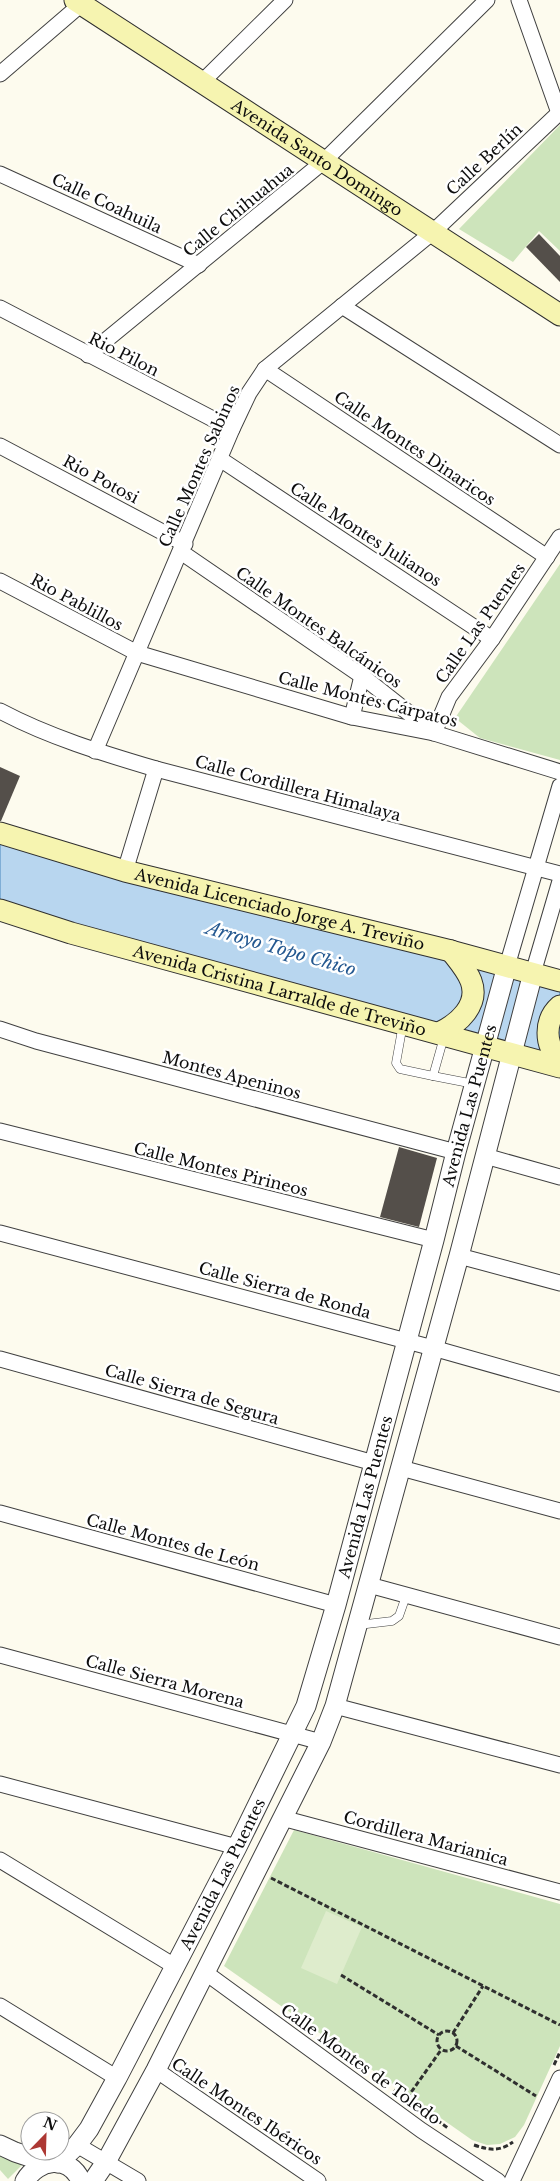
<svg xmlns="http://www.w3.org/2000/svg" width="560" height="2181" viewBox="0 0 560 2181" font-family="'Libre Baskerville',serif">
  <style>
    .green { fill: #cde4bb }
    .pitch { fill: #deeccc }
    .water { fill: #b8d6ef; stroke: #4785be }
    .building { fill: #544f4a }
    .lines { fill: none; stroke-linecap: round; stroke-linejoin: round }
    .service-casing { stroke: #404040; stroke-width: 9 }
    .minor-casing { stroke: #404040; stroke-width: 17 }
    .tertiary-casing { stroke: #404040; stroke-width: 21 }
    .secondary-casing { stroke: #2f2f2f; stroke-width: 23 }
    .path { stroke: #2f2f2f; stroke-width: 3; stroke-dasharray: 5 2.5; stroke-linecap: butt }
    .service { stroke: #fff; stroke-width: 8 }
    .minor { stroke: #fff; stroke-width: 15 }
    .tertiary { stroke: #fff; stroke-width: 19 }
    .secondary { stroke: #f6f4b0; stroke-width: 21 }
    .labels { text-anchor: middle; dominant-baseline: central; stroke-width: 5; stroke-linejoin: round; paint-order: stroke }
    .street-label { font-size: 16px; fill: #0d0d0d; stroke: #fff }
    .water-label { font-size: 18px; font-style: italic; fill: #245890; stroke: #fff }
  </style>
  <rect width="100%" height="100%" fill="#fdfbee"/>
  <g class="green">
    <polygon points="560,125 560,251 539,231 513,262 459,229"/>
    <polygon points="560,564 560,760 480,738 455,718"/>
    <polygon points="294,1830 560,1904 560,2046 524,2125 515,2137 500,2144 487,2145 472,2140 224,1966"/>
    <polygon points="0,2152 25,2162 8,2179 0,2170"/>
  </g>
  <polygon class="pitch" points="326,1911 362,1927 337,1984 301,1968"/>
  <polygon class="water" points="0,833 560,982 560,1067 0,910"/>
  <g class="building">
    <polygon points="539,234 560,256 560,282 526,247"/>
    <polygon points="0,767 20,776 1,821 0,821"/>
    <polygon points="399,1147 437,1158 419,1227 380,1217"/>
  </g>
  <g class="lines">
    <g class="service-casing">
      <g id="service">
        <polyline points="403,1024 396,1063 400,1069 433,1076 444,1037"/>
        <polyline points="433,1076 474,1084"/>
        <polyline points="358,1625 392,1621 399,1616 406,1596"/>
      </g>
    </g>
    <g class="minor-casing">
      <g id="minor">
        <polyline points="519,0 559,113"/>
        <polyline points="0,74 86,0"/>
        <polyline points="201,83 285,0"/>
        <polyline points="0,174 199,265"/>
        <polyline points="342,306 560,445"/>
        <polyline points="0,308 232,429"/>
        <polyline points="88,355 323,162 487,0"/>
        <polyline points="265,369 547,557"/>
        <polyline points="0,446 185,544"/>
        <polyline points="220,459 492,639"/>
        <polyline points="181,552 362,676 434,733 449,697 492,639 560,537"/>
        <polyline points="0,581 137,653 352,717 434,733 560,772"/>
        <path d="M0,711C49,737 102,753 156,769L560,874"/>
        <polyline points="352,717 362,676"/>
        <polyline points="95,751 232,429 249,393 265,369 433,232 560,112"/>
        <polyline points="125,871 156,769"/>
        <polyline points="507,966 560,786"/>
        <polyline points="533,973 560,881"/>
        <polyline points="0,1029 36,1041 456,1152"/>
        <polyline points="0,1131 434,1240"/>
        <polyline points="485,1156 560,1177"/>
        <polyline points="0,1233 433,1348 560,1384"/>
        <polyline points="459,1256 560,1283"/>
        <polyline points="0,1359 374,1463"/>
        <polyline points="401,1468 560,1511"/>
        <polyline points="0,1513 336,1605"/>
        <polyline points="369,1585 560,1637"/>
        <polyline points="0,1655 321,1742"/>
        <polyline points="335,1706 560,1765"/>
        <polyline points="0,1784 237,1847"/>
        <polyline points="282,1818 560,1892"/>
        <polyline points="0,1860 176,1967"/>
        <polyline points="206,1973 421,2130 498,2181"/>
        <polyline points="0,2006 117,2078"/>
        <polyline points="156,2070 318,2181"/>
        <polyline points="77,2145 138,2181"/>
        <polyline points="512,2181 560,2078"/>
      </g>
    </g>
    <g class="tertiary-casing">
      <g id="tertiary">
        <polyline points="0,2145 15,2152 48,2163"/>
        <path id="s1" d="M58,2163L77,2145L89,2129L117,2078L237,1847L306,1706L336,1605L434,1240L456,1152L507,966"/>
        <path d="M25,2181C38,2159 69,2154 81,2181"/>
        <polyline points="93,2181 106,2162 156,2070 321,1742 335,1706 459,1256 533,973"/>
      </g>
    </g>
    <g class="secondary-casing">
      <g id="secondary">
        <path id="s2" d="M75,0L560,315"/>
        <path id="s3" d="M0,833L125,871L451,951L560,981"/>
        <path id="s4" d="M0,910L71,933L560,1067"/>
        <path d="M560,1006C544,1020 544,1045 560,1060"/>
        <path d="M439,1033C458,1024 480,1005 471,981C467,970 458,960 451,951"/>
      </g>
    </g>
    <g class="path">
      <polyline points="271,1878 560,2025"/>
      <polyline points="341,1975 439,2035"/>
      <circle cx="447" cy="2041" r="10"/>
      <polyline points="453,2033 483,1986"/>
      <polyline points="456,2046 536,2096"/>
      <polyline points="554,2065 560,2052"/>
      <polyline points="394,2090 448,2128"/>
      <polyline points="407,2098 441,2050"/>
      <path d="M474,2145C489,2150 499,2152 513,2142"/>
    </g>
    <use href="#service" class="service"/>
    <use href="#minor" class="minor"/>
    <use href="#tertiary" class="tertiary"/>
    <use href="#secondary" class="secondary"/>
  </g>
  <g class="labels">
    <g class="street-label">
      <text stroke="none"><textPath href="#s2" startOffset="289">Avenida Santo Domingo</textPath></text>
      <text transform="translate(484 159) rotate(-43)">Calle Berlín</text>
      <text transform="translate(107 203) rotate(25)">Calle Coahuila</text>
      <text transform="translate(238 210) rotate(-39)">Calle Chihuahua</text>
      <text transform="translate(124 354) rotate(27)">Rio Pilon</text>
      <text transform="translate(415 448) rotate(34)">Calle Montes Dinaricos</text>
      <text transform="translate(199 466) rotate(-66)">Calle Montes Sabinos</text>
      <text transform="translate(101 479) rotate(28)">Rio Potosi</text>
      <text transform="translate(366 534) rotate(33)">Calle Montes Julianos</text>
      <text transform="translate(77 602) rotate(28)">Rio Pablillos</text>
      <text transform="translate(480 623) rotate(-55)">Calle Las Puentes</text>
      <text transform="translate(319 627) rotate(35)">Calle Montes Balcánicos</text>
      <text transform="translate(368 699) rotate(14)">Calle Montes Cárpatos</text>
      <text transform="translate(298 788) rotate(15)">Calle Cordillera Himalaya</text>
      <text stroke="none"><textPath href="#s3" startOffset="290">Avenida Licenciado Jorge A. Treviño</textPath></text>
      <text stroke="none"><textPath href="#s4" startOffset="291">Avenida Cristina Larralde de Treviño</textPath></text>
      <text transform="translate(232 1075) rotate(15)">Montes Apeninos</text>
      <text stroke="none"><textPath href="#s1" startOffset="1144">Avenida Las Puentes</textPath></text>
      <text transform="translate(221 1169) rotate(14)">Calle Montes Pirineos</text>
      <text transform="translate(285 1290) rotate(15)">Calle Sierra de Ronda</text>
      <text transform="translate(192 1394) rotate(16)">Calle Sierra de Segura</text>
      <text stroke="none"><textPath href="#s1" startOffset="739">Avenida Las Puentes</textPath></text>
      <text transform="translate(173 1542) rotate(15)">Calle Montes de León</text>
      <text transform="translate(165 1681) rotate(15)">Calle Sierra Morena</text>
      <text transform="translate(426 1838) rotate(15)">Cordillera Marianica</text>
      <text stroke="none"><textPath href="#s1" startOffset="334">Avenida Las Puentes</textPath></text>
      <text transform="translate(361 2064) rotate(36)">Calle Montes de Toledo</text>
      <text transform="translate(247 2111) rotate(34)">Calle Montes Ibéricos</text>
    </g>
    <g class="water-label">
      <text transform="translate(281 949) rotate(16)">Arroyo Topo Chico</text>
    </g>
  </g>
  <g transform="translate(45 2136) rotate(23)"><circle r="24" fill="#ffffff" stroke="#9e9e9e"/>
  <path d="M0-4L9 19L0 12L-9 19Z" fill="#ad3834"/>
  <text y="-8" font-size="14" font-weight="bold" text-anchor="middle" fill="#0d0d0d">N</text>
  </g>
</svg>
